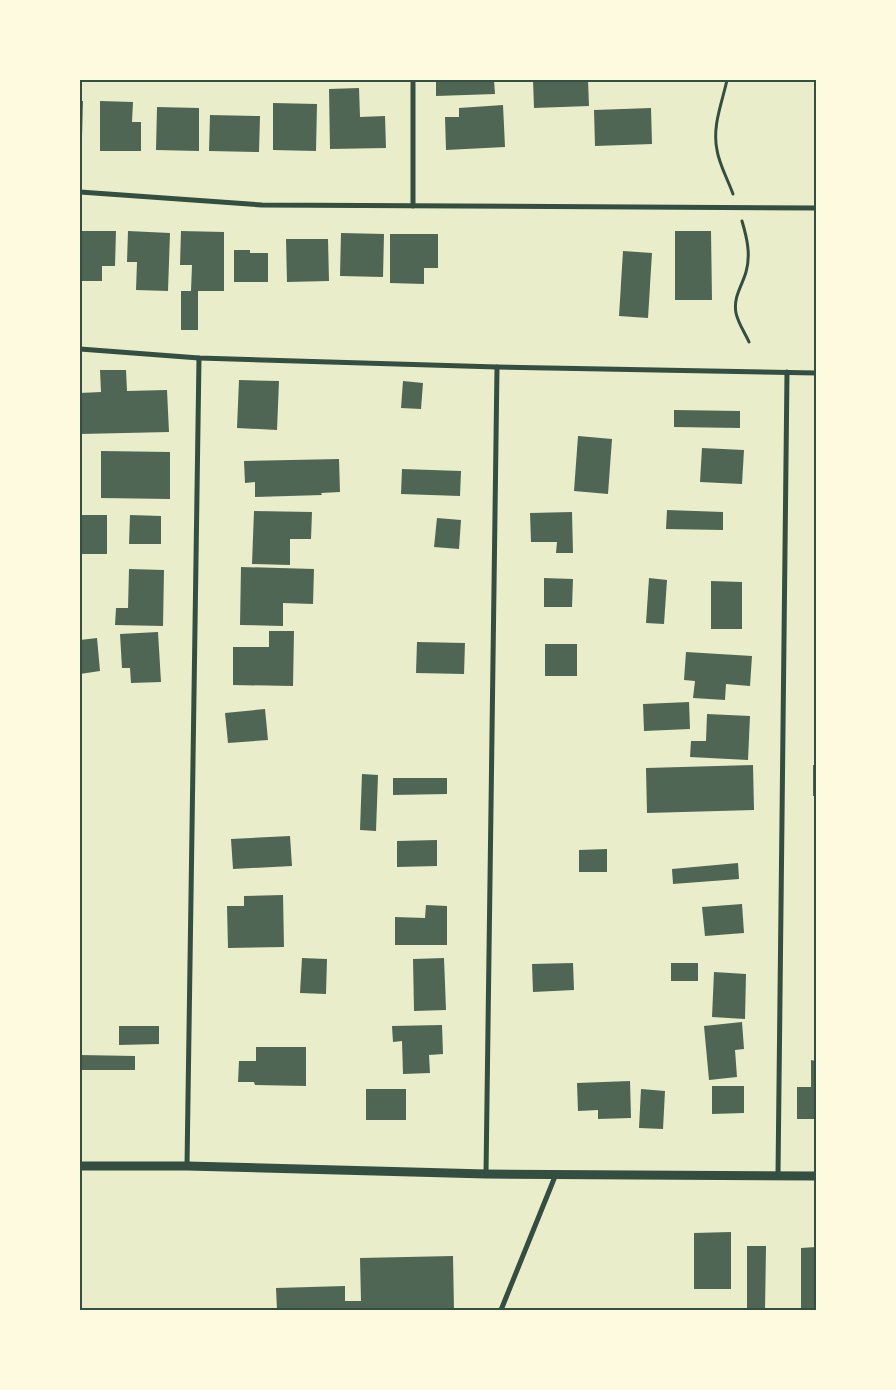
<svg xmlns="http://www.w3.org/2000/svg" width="896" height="1390" viewBox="0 0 896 1390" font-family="'Libre Baskerville',serif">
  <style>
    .building { fill: #4f6655 }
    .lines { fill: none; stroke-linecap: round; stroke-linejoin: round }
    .path { stroke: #344e41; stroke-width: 3 }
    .minor { stroke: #344e41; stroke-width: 5 }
    .tertiary { stroke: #344e41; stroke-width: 9 }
    .neatline { fill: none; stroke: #344e41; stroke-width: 2 }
  </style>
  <rect width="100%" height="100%" fill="#e9edc9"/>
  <g class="building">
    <polygon points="436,80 494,80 495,94 436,96"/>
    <polygon points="533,80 588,80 589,106 534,108"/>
    <polygon points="359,88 360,117 385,116 386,148 330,149 329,89"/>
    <polygon points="80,101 83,101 82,138 80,138"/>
    <polygon points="100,101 133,102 132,122 141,122 141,151 100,151"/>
    <polygon points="273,103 317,104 316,151 273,150"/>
    <polygon points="503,105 505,147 446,150 445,117 459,117 459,108"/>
    <polygon points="157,107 199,108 199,151 156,150"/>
    <polygon points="651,108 652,144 595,146 594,110"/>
    <polygon points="210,115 260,116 259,152 209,151"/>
    <polygon points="80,231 116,231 115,266 102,266 102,281 80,281"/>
    <polygon points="128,231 170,233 168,291 136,290 137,262 127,262"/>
    <polygon points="181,231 224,232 224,291 198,291 198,330 181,330 181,291 191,291 192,265 180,265"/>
    <polygon points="675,231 711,231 712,300 675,300"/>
    <polygon points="341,233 384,234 383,277 340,276"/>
    <polygon points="390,234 438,234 438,268 424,268 424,284 390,283"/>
    <polygon points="286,239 328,239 329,281 287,282"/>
    <polygon points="234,250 250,250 250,253 268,253 268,282 234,282"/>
    <polygon points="623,251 652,253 648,318 619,316"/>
    <polygon points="100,370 126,370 127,391 167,390 169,432 80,434 80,393 101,392"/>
    <polygon points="239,380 279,381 277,430 237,428"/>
    <polygon points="403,381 423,383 421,409 401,408"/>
    <polygon points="674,410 740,411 740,428 674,427"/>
    <polygon points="578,436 612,439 608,494 574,491"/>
    <polygon points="702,448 744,450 742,484 700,482"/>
    <polygon points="101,451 170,452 170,499 101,498"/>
    <polygon points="339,459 340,492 321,493 322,495 255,497 255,482 245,483 244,461"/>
    <polygon points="402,469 461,471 460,496 401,494"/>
    <polygon points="667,510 723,512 723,530 666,529"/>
    <polygon points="254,511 312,512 311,539 290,539 290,565 252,564"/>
    <polygon points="572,512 573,553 556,553 557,542 531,542 530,513"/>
    <rect x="80" y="515" width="27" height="39"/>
    <polygon points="130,515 161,516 161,544 129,544"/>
    <polygon points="437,518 461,520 459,549 434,547"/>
    <polygon points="241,567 314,569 313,604 283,603 283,626 240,625"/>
    <polygon points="129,569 164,570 163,626 115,625 116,608 128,608"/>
    <polygon points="544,578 573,579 572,607 544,607"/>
    <polygon points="649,578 667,580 664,624 646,623"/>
    <polygon points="711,581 742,582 742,629 711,629"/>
    <polygon points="269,631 294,631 293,686 233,685 233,647 269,647"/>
    <polygon points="158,632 161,682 131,683 130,668 122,668 120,634"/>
    <polygon points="97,638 100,671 80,674 80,640"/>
    <polygon points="417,642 465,643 464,674 416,673"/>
    <rect x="545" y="644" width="32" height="32"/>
    <polygon points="686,652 752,656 750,686 726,684 725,700 693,698 695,681 684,680"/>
    <polygon points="689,702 690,729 644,731 643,704"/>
    <polygon points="265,709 268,740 228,743 225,713"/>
    <polygon points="707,714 750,716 748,760 690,757 691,741 706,741"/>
    <polygon points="753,765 754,810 647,813 646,768"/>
    <rect x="813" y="765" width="3" height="31"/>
    <polygon points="362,774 378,775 376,831 360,830"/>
    <polygon points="393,778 447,778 447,794 393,795"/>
    <polygon points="290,836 292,866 233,869 231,839"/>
    <polygon points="437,840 437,866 397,867 397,841"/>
    <polygon points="607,849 607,872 579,872 579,850"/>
    <polygon points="738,863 739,879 673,884 672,869"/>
    <polygon points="283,895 284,947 228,948 227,906 244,906 244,896"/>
    <polygon points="742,904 744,933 705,936 702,907"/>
    <polygon points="426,905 447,906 447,945 395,945 395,917 425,918"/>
    <polygon points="302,958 327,959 326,994 300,993"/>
    <polygon points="444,958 446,1010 414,1011 413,959"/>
    <polygon points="573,963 574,990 533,992 532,964"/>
    <rect x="671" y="963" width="27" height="18"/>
    <polygon points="714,972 746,974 745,1019 712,1017"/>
    <polygon points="742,1022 744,1049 735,1050 737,1077 709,1080 704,1026"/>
    <polygon points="442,1025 443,1054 429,1055 430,1073 403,1074 402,1041 393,1042 392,1026"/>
    <polygon points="119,1026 159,1026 159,1044 119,1045"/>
    <polygon points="256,1047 306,1047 306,1086 255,1085 254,1082 238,1082 239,1061 256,1061"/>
    <polygon points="80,1055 135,1056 135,1070 80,1070"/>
    <polygon points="811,1060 816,1061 816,1119 797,1119 797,1087 811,1087"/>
    <polygon points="630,1081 631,1118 598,1119 598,1110 578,1111 577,1083"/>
    <polygon points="712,1086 744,1086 744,1113 712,1114"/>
    <rect x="366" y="1089" width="40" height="31"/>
    <polygon points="641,1089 665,1091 663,1129 639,1128"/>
    <polygon points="731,1232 731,1289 694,1289 694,1233"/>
    <polygon points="747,1246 766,1246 765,1310 747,1310"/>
    <polygon points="816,1247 816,1310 801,1310 801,1248"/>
    <polygon points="453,1256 454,1310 277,1310 276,1288 345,1286 345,1301 361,1301 360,1258"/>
  </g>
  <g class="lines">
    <g class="path">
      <path d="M727,80C722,103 712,126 717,150C719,164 728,180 733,194"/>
      <path d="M742,221C747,238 751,255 746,272C742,286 733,297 736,313C738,323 745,333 749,342"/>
    </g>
    <g class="minor">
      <polyline points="413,80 413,206"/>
      <polyline points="80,192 262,205 816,208"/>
      <polyline points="80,349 199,358 497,367 816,373"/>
      <polyline points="187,1166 199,358"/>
      <polyline points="486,1174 497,367"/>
      <polyline points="778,1175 787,372"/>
      <polyline points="501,1310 556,1174"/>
    </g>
    <polyline class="tertiary" points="80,1166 187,1166 486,1174 816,1176"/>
  </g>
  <rect width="896" height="1390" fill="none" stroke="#fefae0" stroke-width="162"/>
  <rect x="81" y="81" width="734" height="1228" class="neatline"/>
</svg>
